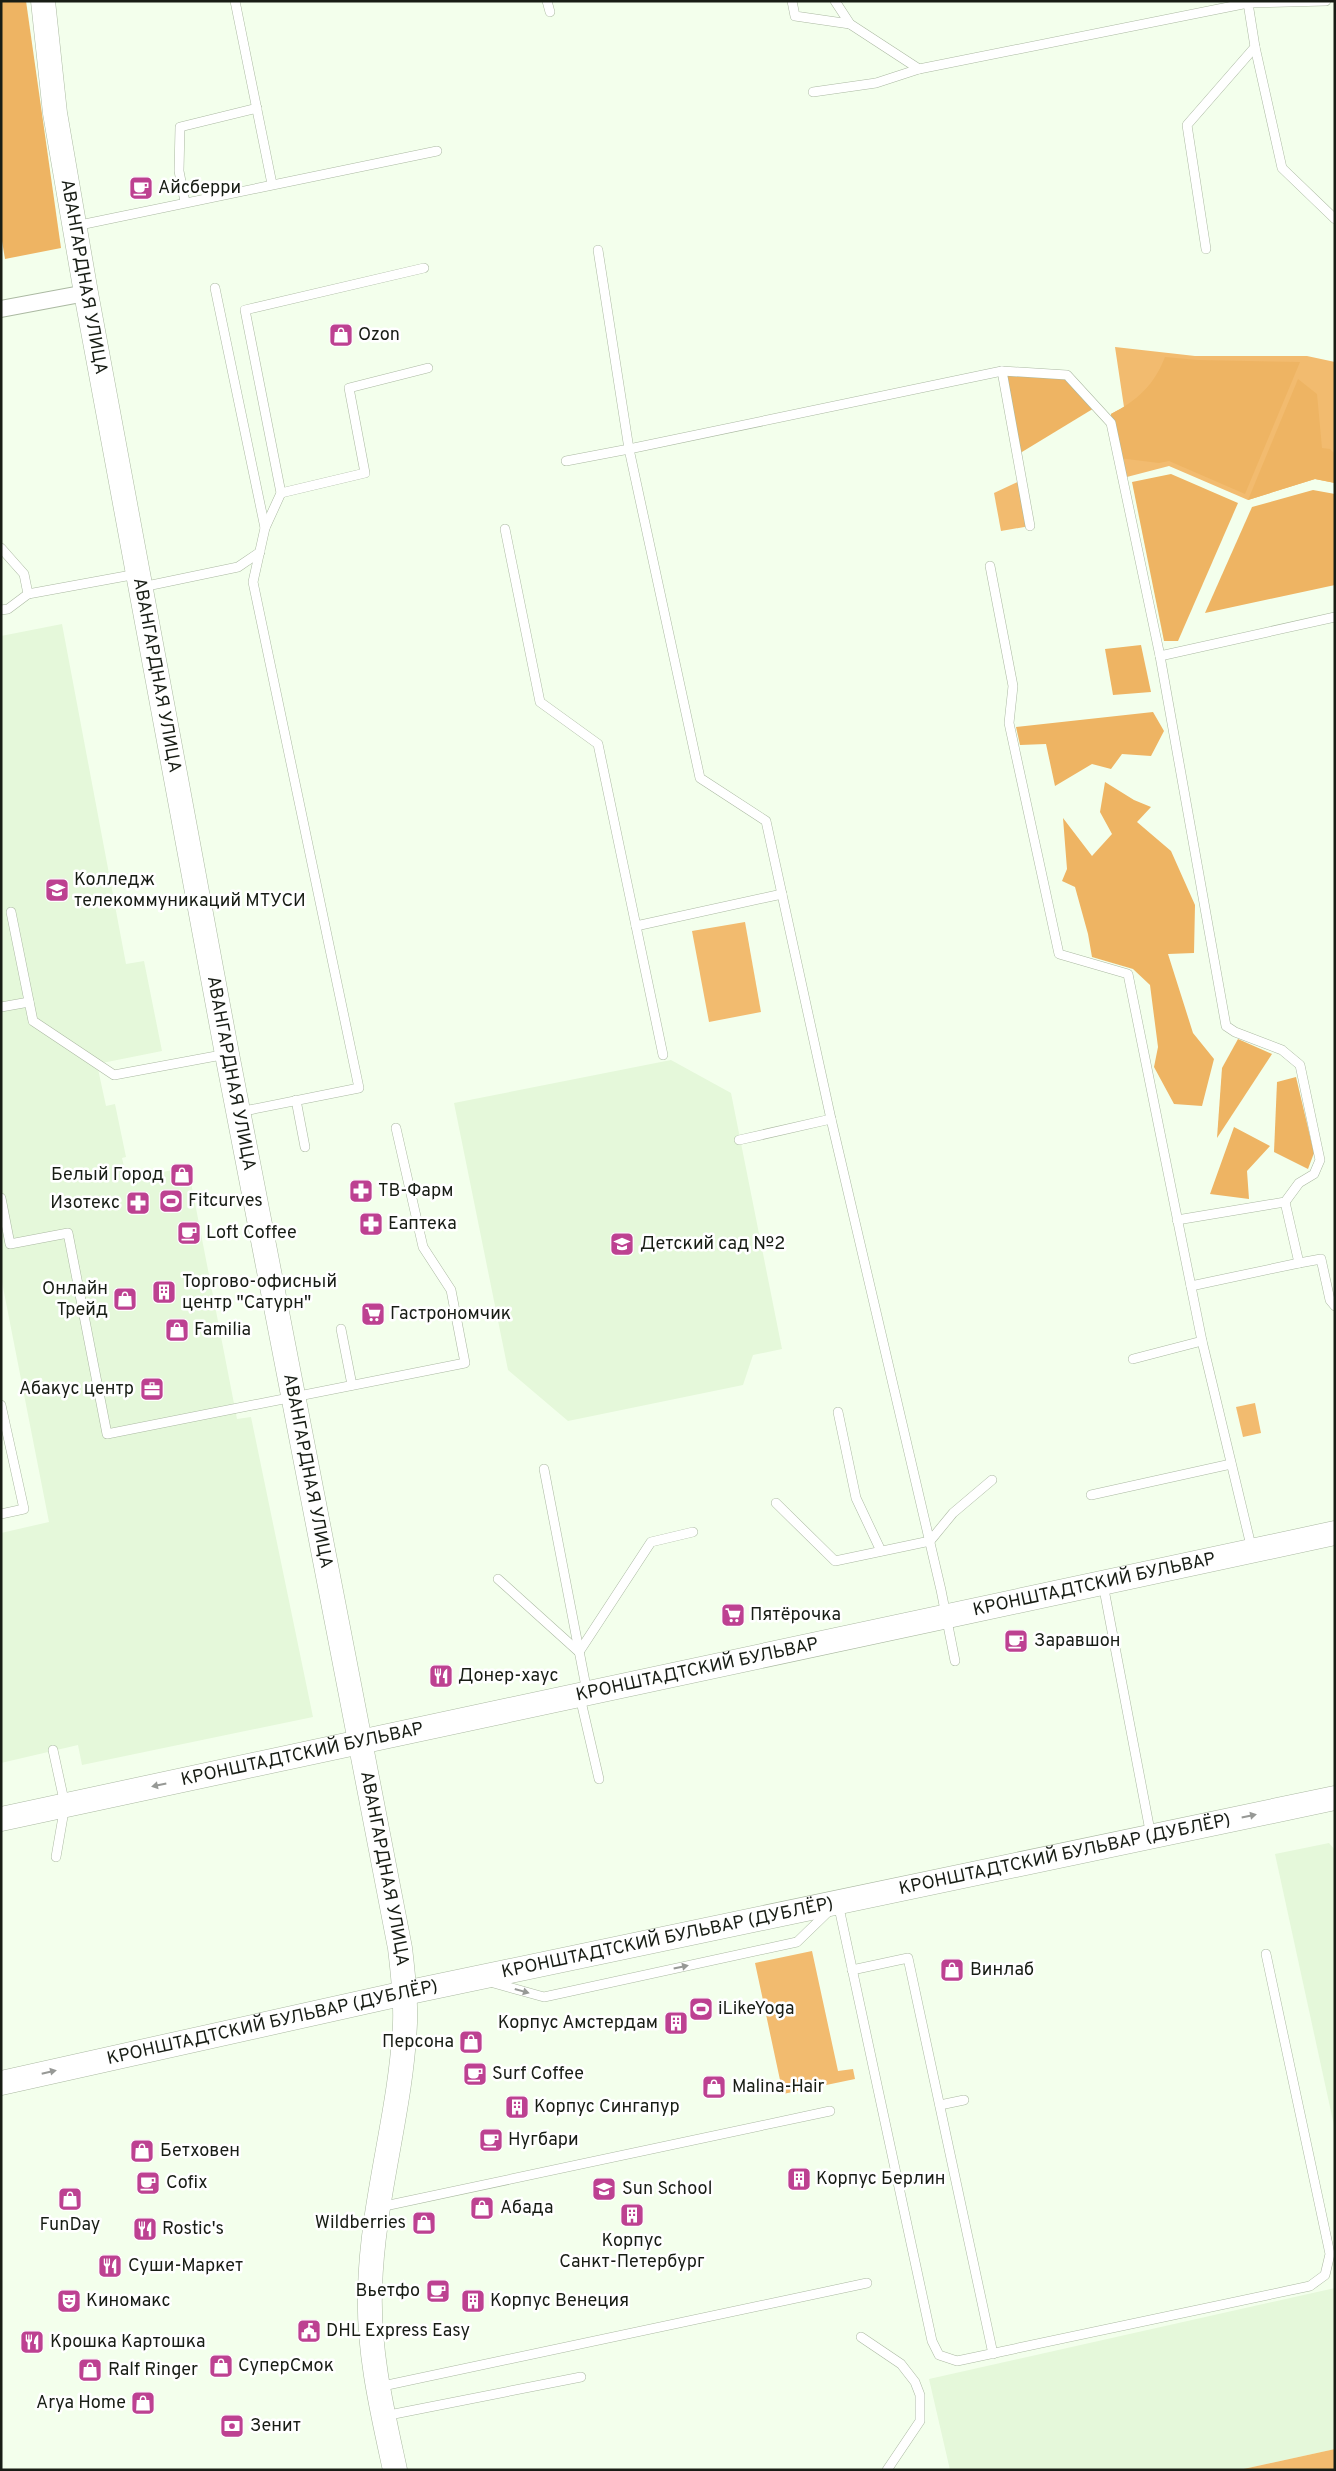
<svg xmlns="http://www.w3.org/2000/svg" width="1336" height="2471" viewBox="0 0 1336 2471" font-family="Overpass,sans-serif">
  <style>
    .built { fill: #e5f8da }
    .green { fill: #f2bb6f }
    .forest { fill: #eeb463 }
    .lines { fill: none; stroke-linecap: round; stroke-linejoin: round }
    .lane-casing { stroke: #abb9a2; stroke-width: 10 }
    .street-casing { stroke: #abb9a2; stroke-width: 18 }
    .secondary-casing { stroke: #abb9a2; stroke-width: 25 }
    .lane { stroke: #fff; stroke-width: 9 }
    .street { stroke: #fff; stroke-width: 16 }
    .secondary { stroke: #fff; stroke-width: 24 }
    .oneway { fill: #979996 }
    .labels { text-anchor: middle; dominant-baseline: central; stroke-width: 5; stroke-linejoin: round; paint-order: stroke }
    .poi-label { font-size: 18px; fill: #181d15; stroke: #fff; text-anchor: start }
    .street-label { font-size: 18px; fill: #181d15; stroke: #fff }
  </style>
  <rect width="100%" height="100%" fill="#f3ffec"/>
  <g class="built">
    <polygon points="62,624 126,964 144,961 162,1051 102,1063 98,1069 106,1106 115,1104 126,1157 122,1158 127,1179 188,1167 237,1419 251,1417 313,1717 82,1765 78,1745 1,1763 1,1533 49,1522 1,1277 1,636"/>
    <polygon points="671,1060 731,1093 782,1349 753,1355 743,1385 568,1421 508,1370 454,1103"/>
    <polygon points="1329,1843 1335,1850 1335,2130 1275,1854"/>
    <polygon points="1335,2288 1335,2449 1239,2470 950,2470 929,2379"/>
  </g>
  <g class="green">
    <polygon points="1115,347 1195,356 1307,356 1335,362 1335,483 1315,479 1248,500 1169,466 1123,478 1111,423 1111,414 1124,407"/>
    <polygon points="1022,480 1030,526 1001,531 994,493"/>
    <polygon points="745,922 761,1012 709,1022 692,931"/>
    <polygon points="1255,1403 1261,1433 1243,1437 1236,1407"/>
    <polygon points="812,1951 838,2071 853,2069 855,2079 783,2094 755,1963"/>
    <polygon points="1335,2449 1335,2470 1239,2470"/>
  </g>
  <g class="forest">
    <polygon points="1,1 26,1 61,248 5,259 1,235"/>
    <path d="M1165,357L1198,360L1300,362L1245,494L1169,461L1159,463L1119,458L1111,414C1138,400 1154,385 1165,357Z"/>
    <polygon points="1002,371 1067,375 1096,407 1017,455"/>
    <polygon points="1298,379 1317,394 1322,448 1330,449 1335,454 1335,483 1315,479 1248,500"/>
    <polygon points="1171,474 1238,503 1178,641 1164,641 1132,482"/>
    <polygon points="1313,490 1335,494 1335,585 1205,613 1252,507"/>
    <polygon points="1141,645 1151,692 1113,695 1105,649"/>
    <polygon points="1153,712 1164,731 1151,756 1122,754 1111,769 1092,764 1055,786 1046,744 1020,745 1016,727"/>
    <polygon points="1105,782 1134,800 1151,807 1137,822 1171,851 1195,905 1194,953 1168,954 1193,1033 1214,1059 1202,1106 1174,1104 1154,1067 1158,1047 1150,985 1133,969 1092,957 1088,934 1075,887 1062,881 1067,869 1063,818 1092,856 1112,834 1100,812"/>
    <polygon points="1238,1039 1272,1054 1217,1138 1222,1068"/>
    <polygon points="1296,1077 1314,1153 1308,1169 1274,1152 1277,1082"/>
    <polygon points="1234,1127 1270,1146 1247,1171 1249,1199 1210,1194"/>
  </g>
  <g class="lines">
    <g class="lane-casing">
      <g id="lane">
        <polyline points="235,1 272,184"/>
        <polyline points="547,1 550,12"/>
        <polyline points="792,1 795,16 850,24"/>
        <polyline points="835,1 850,24 919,69 1248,3 1247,1"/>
        <polyline points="1326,1 1248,3 1255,47 1282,168 1335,219"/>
        <polyline points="813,92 876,83 919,69"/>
        <polyline points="185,202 179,171 180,127 257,108"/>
        <polyline points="75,226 437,151"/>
        <polyline points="1206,249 1187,125 1255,47"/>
        <polyline points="215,288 265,528 253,582 359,1088 239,1112"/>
        <polyline points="1002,371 1030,526"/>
        <polyline points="566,461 629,449 598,250"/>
        <polyline points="281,493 365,473 349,388 428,368"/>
        <polyline points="265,528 281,493 245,310 424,268"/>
        <polyline points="505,529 540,702 598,744 636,926 782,894"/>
        <polyline points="1,548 24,574 28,594"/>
        <polyline points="990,566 1013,686 1009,723 1059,954 1128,974 1202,1341 1252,1550"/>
        <polyline points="142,587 238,567 260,552"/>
        <polyline points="1,610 8,609 28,594 137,574"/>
        <polyline points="1160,656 1335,617"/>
        <polyline points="11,912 33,1021 114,1075 227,1054"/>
        <polyline points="636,926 663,1055"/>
        <polyline points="1,1007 29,1002"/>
        <polyline points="296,1100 305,1147"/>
        <polyline points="739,1140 831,1119"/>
        <polyline points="1,1198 10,1244 68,1233 107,1434 465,1363 451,1290 423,1247 396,1128"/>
        <polyline points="1285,1202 1299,1263 1321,1259 1330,1300 1335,1306"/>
        <polyline points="1191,1286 1299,1263"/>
        <polyline points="341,1329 352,1385"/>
        <polyline points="1133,1359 1202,1341"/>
        <polyline points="1,1405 24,1509 1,1514"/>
        <polyline points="838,1412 856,1498 881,1551"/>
        <polyline points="544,1469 587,1692"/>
        <polyline points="1091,1495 1231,1464"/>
        <polyline points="776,1503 835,1561 930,1541 953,1513 992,1480"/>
        <polyline points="498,1579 579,1652 651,1542 693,1532"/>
        <polyline points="1103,1584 1151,1836"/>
        <polyline points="955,1661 941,1590 831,1119 766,821 700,778 629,449 1002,371 1067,375 1111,423 1160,656 1226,1026 1235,1032 1282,1050 1300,1065 1320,1160 1314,1174 1299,1183 1285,1202 1177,1220"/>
        <polyline points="580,1697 599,1779"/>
        <polyline points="53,1750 65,1805 56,1857"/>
        <polyline points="838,1903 932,2341 939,2355 957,2361 1310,2286 1325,2275 1330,2254 1266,1954"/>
        <polyline points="852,1970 908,1958 993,2354"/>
        <polyline points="490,1982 544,1997 797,1942 829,1911"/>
        <polyline points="940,2105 964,2100"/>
        <polyline points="380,2207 830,2111"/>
        <polyline points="861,2337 901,2364 915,2382 920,2395 920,2421 887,2470"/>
        <polyline points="378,2387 867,2283"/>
        <polyline points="384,2416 581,2377"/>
      </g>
    </g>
    <g class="street-casing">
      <polyline id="street" points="1,309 86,293"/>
    </g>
    <g class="secondary-casing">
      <g id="secondary">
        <path id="s1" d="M43,1L55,113L86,293L227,1054L400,1948C403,1973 406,1998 405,2023C401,2113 372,2200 370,2290C368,2352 382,2410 395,2470"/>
        <path id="s2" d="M1,1819L1335,1533"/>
        <path id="s3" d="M1,2083L405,1993L1335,1798"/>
      </g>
    </g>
    <use href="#lane" class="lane"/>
    <use href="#street" class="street"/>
    <use href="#secondary" class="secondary"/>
  </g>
  <defs><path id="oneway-solid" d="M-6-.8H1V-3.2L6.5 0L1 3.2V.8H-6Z" transform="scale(1.25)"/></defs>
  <g class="oneway">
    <use href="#oneway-solid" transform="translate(159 1785) rotate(168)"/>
    <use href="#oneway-solid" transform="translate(1249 1816) rotate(-12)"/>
    <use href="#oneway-solid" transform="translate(681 1967) rotate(-12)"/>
    <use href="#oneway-solid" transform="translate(522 1991) rotate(16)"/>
    <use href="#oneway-solid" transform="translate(49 2072) rotate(-13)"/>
  </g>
  <defs>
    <g id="cafe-square" transform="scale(1.25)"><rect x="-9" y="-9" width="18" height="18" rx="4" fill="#bd4191" stroke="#fff"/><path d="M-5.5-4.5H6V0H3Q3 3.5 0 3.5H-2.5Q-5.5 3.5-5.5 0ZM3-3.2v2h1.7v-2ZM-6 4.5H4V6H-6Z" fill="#fff"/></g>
    <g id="shop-square" transform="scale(1.25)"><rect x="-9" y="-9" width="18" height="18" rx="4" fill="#bd4191" stroke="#fff"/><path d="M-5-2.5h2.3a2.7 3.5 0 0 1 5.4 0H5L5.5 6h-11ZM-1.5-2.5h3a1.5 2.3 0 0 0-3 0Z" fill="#fff"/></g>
    <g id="university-square" transform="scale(1.25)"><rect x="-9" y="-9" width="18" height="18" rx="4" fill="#bd4191" stroke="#fff"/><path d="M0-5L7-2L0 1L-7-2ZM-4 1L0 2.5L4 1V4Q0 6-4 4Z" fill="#fff"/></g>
    <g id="pharmacy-square" transform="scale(1.25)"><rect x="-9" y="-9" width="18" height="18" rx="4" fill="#bd4191" stroke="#fff"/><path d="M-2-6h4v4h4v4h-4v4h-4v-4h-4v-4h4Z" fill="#fff"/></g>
    <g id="stadium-square" transform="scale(1.25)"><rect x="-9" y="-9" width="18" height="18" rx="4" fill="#bd4191" stroke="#fff"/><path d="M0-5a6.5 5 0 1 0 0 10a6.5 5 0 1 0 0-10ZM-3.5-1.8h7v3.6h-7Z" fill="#fff"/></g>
    <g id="school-square" transform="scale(1.25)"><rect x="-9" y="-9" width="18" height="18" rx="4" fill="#bd4191" stroke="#fff"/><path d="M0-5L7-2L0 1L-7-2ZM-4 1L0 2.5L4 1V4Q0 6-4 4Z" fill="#fff"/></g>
    <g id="building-square" transform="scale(1.25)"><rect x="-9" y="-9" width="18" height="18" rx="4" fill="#bd4191" stroke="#fff"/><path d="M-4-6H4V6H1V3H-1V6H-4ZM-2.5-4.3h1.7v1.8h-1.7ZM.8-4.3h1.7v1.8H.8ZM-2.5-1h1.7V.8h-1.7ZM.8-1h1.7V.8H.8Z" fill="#fff"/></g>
    <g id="supermarket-square" transform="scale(1.25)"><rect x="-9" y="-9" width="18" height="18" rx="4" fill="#bd4191" stroke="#fff"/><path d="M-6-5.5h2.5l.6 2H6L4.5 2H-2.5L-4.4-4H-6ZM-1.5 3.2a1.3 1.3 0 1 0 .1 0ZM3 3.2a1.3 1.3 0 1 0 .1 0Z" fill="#fff"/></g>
    <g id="office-square" transform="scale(1.25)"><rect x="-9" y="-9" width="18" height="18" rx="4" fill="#bd4191" stroke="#fff"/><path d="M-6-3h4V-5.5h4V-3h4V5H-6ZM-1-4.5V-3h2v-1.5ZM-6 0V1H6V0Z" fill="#fff"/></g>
    <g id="restaurant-square" transform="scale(1.25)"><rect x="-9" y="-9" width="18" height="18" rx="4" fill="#bd4191" stroke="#fff"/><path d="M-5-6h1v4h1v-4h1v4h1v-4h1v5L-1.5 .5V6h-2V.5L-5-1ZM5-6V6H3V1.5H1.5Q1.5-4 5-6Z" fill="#fff"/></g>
    <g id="theatre-square" transform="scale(1.25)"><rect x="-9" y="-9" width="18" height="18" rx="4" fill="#bd4191" stroke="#fff"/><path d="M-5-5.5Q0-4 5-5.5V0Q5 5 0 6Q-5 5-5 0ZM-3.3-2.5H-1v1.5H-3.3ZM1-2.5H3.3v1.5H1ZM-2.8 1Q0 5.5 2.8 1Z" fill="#fff"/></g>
    <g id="civic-square" transform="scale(1.25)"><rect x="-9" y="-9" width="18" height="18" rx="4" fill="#bd4191" stroke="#fff"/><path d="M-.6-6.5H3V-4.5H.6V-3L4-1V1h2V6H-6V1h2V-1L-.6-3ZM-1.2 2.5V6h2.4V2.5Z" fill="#fff"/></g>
    <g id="bank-square" transform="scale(1.25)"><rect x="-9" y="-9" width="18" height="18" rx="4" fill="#bd4191" stroke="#fff"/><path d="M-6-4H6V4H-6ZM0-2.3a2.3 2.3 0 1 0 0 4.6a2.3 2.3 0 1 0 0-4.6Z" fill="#fff"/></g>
  </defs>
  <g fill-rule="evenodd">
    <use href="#cafe-square" x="141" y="188"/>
    <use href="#shop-square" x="341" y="335"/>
    <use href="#university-square" x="57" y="890"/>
    <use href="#shop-square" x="182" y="1175"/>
    <use href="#pharmacy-square" x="361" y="1191"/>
    <use href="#stadium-square" x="171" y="1201"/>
    <use href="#pharmacy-square" x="138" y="1203"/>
    <use href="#pharmacy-square" x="371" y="1224"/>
    <use href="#cafe-square" x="189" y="1233"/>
    <use href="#school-square" x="622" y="1244"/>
    <use href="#building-square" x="164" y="1292"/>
    <use href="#shop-square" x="125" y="1299"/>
    <use href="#supermarket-square" x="373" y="1314"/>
    <use href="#shop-square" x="177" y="1330"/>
    <use href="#office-square" x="152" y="1389"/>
    <use href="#supermarket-square" x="733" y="1615"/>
    <use href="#cafe-square" x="1016" y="1641"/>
    <use href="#restaurant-square" x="441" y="1676"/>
    <use href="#shop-square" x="952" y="1970"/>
    <use href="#stadium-square" x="701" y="2009"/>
    <use href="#building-square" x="676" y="2023"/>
    <use href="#shop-square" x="471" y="2042"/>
    <use href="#cafe-square" x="475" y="2074"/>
    <use href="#shop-square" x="714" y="2087"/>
    <use href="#building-square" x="517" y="2107"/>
    <use href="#cafe-square" x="491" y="2140"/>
    <use href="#shop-square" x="142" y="2151"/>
    <use href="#building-square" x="799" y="2179"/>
    <use href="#cafe-square" x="148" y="2183"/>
    <use href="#school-square" x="604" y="2189"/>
    <use href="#shop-square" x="70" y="2199"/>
    <use href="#shop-square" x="482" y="2208"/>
    <use href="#building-square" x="632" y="2215"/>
    <use href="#shop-square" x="424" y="2223"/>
    <use href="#restaurant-square" x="145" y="2229"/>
    <use href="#restaurant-square" x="110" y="2266"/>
    <use href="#cafe-square" x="438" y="2291"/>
    <use href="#theatre-square" x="69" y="2301"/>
    <use href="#building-square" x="473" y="2301"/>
    <use href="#civic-square" x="309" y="2331"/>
    <use href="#restaurant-square" x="32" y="2342"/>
    <use href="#shop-square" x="221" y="2366"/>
    <use href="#shop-square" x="90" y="2370"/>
    <use href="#shop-square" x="143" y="2403"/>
    <use href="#bank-square" x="232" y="2426"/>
  </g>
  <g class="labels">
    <g class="poi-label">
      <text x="158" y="188">Айсберри</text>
      <text x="358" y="335">Ozon</text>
      <text x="74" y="880">Колледж<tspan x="74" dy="21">телекоммуникаций МТУСИ</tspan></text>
      <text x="164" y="1175" text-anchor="end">Белый Город</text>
      <text x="378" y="1191">ТВ-Фарм</text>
      <text x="188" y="1201">Fitcurves</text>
      <text x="120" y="1203" text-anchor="end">Изотекс</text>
      <text x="388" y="1224">Еаптека</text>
      <text x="206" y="1233">Loft Coffee</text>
      <text x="640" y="1244">Детский сад №2</text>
      <text x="182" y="1282">Торгово-офисный<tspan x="182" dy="21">центр "Сатурн"</tspan></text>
      <text x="108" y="1289" text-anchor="end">Онлайн<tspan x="108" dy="21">Трейд</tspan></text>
      <text x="390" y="1314">Гастрономчик</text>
      <text x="194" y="1330">Familia</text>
      <text x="134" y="1389" text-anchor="end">Абакус центр</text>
      <text x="750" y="1615">Пятёрочка</text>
      <text x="1034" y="1641">Заравшон</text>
      <text x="458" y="1676">Донер-хаус</text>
      <text x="970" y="1970">Винлаб</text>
      <text x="718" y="2009">iLikeYoga</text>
      <text x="658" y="2023" text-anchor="end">Корпус Амстердам</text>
      <text x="454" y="2042" text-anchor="end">Персона</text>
      <text x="492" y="2074">Surf Coffee</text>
      <text x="732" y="2087">Malina-Hair</text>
      <text x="534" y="2107">Корпус Сингапур</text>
      <text x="508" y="2140">Нугбари</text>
      <text x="160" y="2151">Бетховен</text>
      <text x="816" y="2179">Корпус Берлин</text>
      <text x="166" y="2183">Cofix</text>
      <text x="622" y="2189">Sun School</text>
      <text x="500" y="2208">Абада</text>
      <text x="406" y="2223" text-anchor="end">Wildberries</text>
      <text x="70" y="2225" text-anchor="middle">FunDay</text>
      <text x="162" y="2229">Rostic's</text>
      <text x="632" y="2241" text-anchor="middle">Корпус<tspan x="632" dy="21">Санкт-Петербург</tspan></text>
      <text x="128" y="2266">Суши-Маркет</text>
      <text x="420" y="2291" text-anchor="end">Вьетфо</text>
      <text x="86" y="2301">Киномакс</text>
      <text x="490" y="2301">Корпус Венеция</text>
      <text x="326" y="2331">DHL Express Easy</text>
      <text x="50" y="2342">Крошка Картошка</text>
      <text x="238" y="2366">СуперСмок</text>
      <text x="108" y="2370">Ralf Ringer</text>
      <text x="126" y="2403" text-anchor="end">Arya Home</text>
      <text x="250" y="2426">Зенит</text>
    </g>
    <g class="street-label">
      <text stroke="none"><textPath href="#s1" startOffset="279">АВАНГАРДНАЯ УЛИЦА</textPath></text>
      <text stroke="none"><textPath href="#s1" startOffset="684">АВАНГАРДНАЯ УЛИЦА</textPath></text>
      <text stroke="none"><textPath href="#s1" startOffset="1089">АВАНГАРДНАЯ УЛИЦА</textPath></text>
      <text stroke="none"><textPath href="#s1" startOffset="1494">АВАНГАРДНАЯ УЛИЦА</textPath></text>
      <text stroke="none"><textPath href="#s2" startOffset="1118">КРОНШТАДТСКИЙ БУЛЬВАР</textPath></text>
      <text stroke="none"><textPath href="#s2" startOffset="712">КРОНШТАДТСКИЙ БУЛЬВАР</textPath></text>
      <text stroke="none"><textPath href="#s2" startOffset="308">КРОНШТАДТСКИЙ БУЛЬВАР</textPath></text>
      <text stroke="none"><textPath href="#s3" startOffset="1088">КРОНШТАДТСКИЙ БУЛЬВАР (ДУБЛЁР)</textPath></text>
      <text stroke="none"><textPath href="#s1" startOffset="1899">АВАНГАРДНАЯ УЛИЦА</textPath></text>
      <text stroke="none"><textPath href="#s3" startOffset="682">КРОНШТАДТСКИЙ БУЛЬВАР (ДУБЛЁР)</textPath></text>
      <text stroke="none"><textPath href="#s3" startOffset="278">КРОНШТАДТСКИЙ БУЛЬВАР (ДУБЛЁР)</textPath></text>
    </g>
  </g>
  <rect width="1336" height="2471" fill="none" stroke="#181d15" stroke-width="5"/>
</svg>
